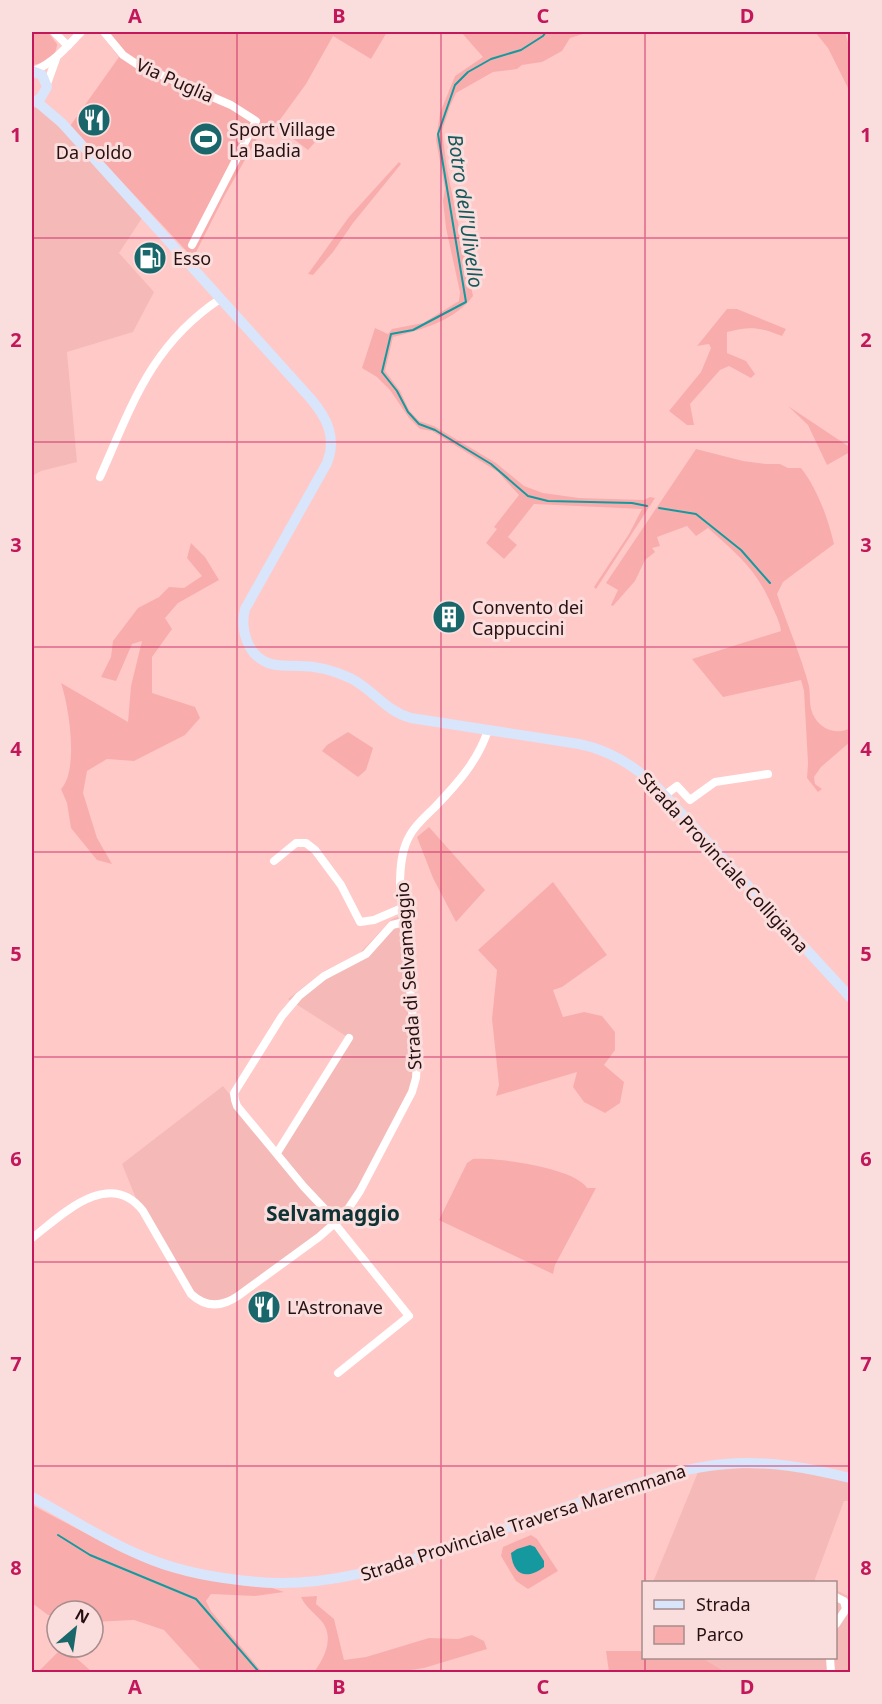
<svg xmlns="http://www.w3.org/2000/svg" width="882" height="1704" viewBox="0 0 882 1704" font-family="'Noto Sans',sans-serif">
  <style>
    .built { fill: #f5bab8 }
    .green { fill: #f8adac }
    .water { fill: #15999f }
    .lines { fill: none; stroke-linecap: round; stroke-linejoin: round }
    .stream { stroke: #15999f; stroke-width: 2 }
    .minor { stroke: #fff; stroke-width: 8 }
    .major { stroke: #d9e5fa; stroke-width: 10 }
    .grid { fill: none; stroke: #c2185b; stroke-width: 1.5; stroke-opacity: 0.55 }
    .labels { text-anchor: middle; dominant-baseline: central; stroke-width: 6; stroke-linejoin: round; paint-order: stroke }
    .street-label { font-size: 18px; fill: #271011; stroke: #fadedd }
    .poi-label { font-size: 18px; fill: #271011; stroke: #fadedd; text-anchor: start }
    .water-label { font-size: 20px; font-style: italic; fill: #17585b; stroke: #fadedd }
    .quarter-label { font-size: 21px; font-weight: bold; fill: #0f3234; stroke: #fadedd }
    .neatline { fill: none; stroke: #c2185b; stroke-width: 2 }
    .grid-label { font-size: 20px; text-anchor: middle; font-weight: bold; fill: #c2185b }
  </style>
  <rect width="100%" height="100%" fill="#ffc9c8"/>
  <g class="built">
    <polygon points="32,107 38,108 48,115 142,218 119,253 154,292 133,332 67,352 77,462 41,471 32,476"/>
    <polygon points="403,915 415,1085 344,1215 226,1303 198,1300 139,1206 122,1164 223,1086 276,1152 349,1038 288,999 324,971 358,955 392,919"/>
    <polygon points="742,1468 787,1469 850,1482 850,1501 844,1501 815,1579 816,1582 653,1582 698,1472"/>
    <polygon points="836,1590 850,1597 850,1672 726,1672 702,1658 836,1658"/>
  </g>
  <g class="green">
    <path d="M32,32H48L57,44C57,57 43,64 32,65Z"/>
    <polygon points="99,32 387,32 371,59 333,36 306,84 279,121 310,132 326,130 308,150 287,134 266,123 225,195 193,258 70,126 119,57"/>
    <path d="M461,32H589L570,38L562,51L542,62L522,65L517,69L493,72L456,93L450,106L442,131L447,169L473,296C456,320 421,330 393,337L385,371L400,391L409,410L419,421L434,426L496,463L524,486L543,493L579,498L644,500L650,497L655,498L596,589L594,587L629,534L642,509L534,504L508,537L517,545L504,559L486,543L497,529L494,527L519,495L498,472L432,431L420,429L409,418L390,390L377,377L362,368L375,328L388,334L392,329L423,323L459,301L460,292L446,228L443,201L445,189L436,140L440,113L455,76L483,57Z"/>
    <polygon points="815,32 845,32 850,49 850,92 828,48"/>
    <polygon points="399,162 401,164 353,223 333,252 313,275 308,274 349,217"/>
    <path d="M727,309H737L786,329L782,336C760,327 750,326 727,332V353L746,361L755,374L751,378L729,366L720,370L690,404L694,425H687L669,411L701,372L711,348L709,344L697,346Z"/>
    <polygon points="788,406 848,446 850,452 827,465 808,425"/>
    <path d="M696,449L743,461L766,464H780L788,468H801C817,488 828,518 834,544L783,582L777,594C787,625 801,655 809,686C811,697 808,707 815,718C822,730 838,735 850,728V742L821,767L814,777L815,784L822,789L818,792L807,778L808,763L804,691L801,680L723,697L692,659L781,631C780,622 775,613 771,604C757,570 735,552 708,528L696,536L687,526L657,537L660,546L652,548L655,552L645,560L635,581L613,606L611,605L618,590L606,583Z"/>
    <path d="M191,543L205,557L219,580L178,603L165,618L172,629L152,657V693L195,707L200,718L185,735L134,761L107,759L87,771L83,793L97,838L112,864L97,860L71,828L67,803L61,789C79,770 69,707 61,683L128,722L131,686L142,641L132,644L116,681L101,677L111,657L113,641L138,608L159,597L169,587L184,588L202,576L187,558Z"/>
    <polygon points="348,732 373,748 366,770 358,777 322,751 327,745"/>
    <polygon points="429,827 485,890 456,922 433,878 417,837"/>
    <polygon points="553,882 607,955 562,987 553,990 563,1017 584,1012 602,1016 615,1032 615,1050 604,1065 624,1082 620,1103 605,1113 584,1102 573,1087 577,1072 496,1096 499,1085 492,1019 497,970 478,950"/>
    <path d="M473,1159C496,1157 576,1168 587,1188H596L555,1265L553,1274L439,1220L467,1163Z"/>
    <polygon points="32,1505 123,1553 245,1586 272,1588 284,1592 255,1596 211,1594 206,1601 211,1611 262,1672 202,1672 164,1630 134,1620 93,1622 93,1611 57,1611 57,1616 48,1615 32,1603"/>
    <polygon points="531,1535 537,1539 558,1571 528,1589 516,1581 501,1556 503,1547"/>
    <path d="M317,1596L316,1604L334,1619L344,1660L366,1657L429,1638L458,1639L472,1635L484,1641L487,1649L424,1668L396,1672H314C324,1659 334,1639 323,1623C316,1614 306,1608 301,1597Z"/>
    <polygon points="63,1647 64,1647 92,1672 38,1672"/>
    <polygon points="606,1651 643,1651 644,1658 702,1658 726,1672 609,1672"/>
  </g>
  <path class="water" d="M530,1545L535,1547L544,1561V1567C527,1580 513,1576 511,1553L517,1549Z"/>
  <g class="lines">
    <g class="stream">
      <polyline points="546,32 543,36 521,50 491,59 468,72 455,85 438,134 466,302 413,330 391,334 382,372 397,391 408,412 419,424 435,430 491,464 528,496 548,501 632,503 647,506"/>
      <polyline points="659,508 696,514 741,550 770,583"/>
      <polyline points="58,1535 90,1555 196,1599 259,1672"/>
    </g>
    <g class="minor">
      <polyline points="54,32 68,46"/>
      <polyline points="104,32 123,55 138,65 231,105 256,121 192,245"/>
      <path d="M34,71C54,62 67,47 81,32"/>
      <polyline points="47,84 56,59"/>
      <path d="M100,477C132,405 151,345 220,299"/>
      <polyline points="665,795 677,786 690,800 715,782 768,774"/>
      <polyline points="274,861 296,843 306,843 315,850 341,885 360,922 374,920 402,908"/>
      <polyline points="277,1153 349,1038"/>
      <polyline points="337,1222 304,1187 237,1106 235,1100 234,1093 282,1016 299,996 324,976 366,954 392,925 404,922"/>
      <polyline points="335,1224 409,1316 338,1373"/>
      <path d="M32,1238C61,1216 109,1167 143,1211L191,1294C206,1308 222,1307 238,1296L319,1237L344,1215L360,1191L412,1092L416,1078L417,1061L400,886C400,869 401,850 410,835C416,824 426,816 435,807C457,784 478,761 488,730"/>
      <polyline points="836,1597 844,1601 846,1609 836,1624"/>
      <polyline points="830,1658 831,1672"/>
    </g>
    <g class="major">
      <polyline points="32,71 42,75 47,87 40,99 32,102"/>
      <path d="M36,101L62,123L311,399C327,418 337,438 327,463L245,609C240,629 247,655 268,663C278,667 290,665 300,666C316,666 335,671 350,678C373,689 385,711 411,718L579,744C609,750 634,765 657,787L850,997"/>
      <path d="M32,1497C71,1518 110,1544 152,1560C185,1573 223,1579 258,1582C328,1588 392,1566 457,1545C511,1526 565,1507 620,1489C655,1478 689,1467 725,1464C768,1460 809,1468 850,1478"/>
    </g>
  </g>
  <path class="grid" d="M237,32V1672M441,32V1672M645,32V1582M32,238H850M32,442H850M32,647H850M32,852H850M32,1057H850M32,1262H850M32,1466H850M645,1658V1672"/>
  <defs>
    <g id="restaurant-disc" transform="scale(1.725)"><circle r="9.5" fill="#19676b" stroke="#fadedd"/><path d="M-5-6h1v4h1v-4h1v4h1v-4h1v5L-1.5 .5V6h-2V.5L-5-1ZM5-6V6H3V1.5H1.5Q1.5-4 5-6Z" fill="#fff"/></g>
    <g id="stadium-disc" transform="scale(1.725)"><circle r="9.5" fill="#19676b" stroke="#fadedd"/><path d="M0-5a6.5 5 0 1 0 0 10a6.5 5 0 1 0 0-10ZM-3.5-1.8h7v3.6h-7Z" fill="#fff"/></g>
    <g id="fuel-disc" transform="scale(1.725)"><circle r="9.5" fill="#19676b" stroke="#fadedd"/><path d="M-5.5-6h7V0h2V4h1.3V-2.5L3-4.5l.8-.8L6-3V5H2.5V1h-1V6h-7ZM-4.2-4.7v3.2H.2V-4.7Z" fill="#fff"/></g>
    <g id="building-disc" transform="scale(1.725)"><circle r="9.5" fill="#19676b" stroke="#fadedd"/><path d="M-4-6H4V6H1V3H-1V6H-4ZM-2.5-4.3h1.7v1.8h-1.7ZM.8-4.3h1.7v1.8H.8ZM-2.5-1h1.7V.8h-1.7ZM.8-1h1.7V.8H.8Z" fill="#fff"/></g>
  </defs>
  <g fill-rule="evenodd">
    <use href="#restaurant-disc" x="94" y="120"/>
    <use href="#stadium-disc" x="206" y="139"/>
    <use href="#fuel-disc" x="150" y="258"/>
    <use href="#building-disc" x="449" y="617"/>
    <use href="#restaurant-disc" x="264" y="1307"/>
  </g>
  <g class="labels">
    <g class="street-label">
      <text transform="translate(175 80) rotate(24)">Via Puglia</text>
      <text transform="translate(724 862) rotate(47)">Strada Provinciale Colligiana</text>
      <text transform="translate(408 976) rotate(-94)">Strada di Selvamaggio</text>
      <text transform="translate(523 1522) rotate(-18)">Strada Provinciale Traversa Maremmana</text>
    </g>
    <g class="poi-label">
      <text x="229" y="129">Sport Village<tspan x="229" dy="21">La Badia</tspan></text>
      <text x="94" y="152" text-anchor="middle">Da Poldo</text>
      <text x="173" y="258">Esso</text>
      <text x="472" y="607">Convento dei<tspan x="472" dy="21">Cappuccini</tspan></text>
      <text x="287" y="1307">L'Astronave</text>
    </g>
    <g class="water-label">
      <text transform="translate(466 211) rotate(82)">Botro dell'Ulivello</text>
    </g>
    <g class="quarter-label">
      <text x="333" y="1213">Selvamaggio</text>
    </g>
  </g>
  <rect width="882" height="1704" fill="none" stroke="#fadedd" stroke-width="66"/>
  <rect x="642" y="1581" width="195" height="78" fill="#fadedd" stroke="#a68c8b" stroke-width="1.5"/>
  <rect x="654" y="1600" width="30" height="9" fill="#d9e5fa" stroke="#a68c8b" stroke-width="1.5"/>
  <text x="696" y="1611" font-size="18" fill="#271011">Strada</text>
  <rect x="654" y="1626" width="30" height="18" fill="#f8adac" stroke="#a68c8b" stroke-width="1.5"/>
  <text x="696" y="1641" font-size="18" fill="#271011">Parco</text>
  <g transform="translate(75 1629) rotate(29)"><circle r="28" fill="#fadedd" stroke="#a68c8b" stroke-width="1.5"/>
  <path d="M0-4.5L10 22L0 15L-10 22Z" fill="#19676b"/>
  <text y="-9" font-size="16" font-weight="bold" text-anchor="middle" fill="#271011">N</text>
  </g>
  <rect x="33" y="33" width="816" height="1638" class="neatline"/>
  <g class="grid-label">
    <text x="135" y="23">A</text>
    <text x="339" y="23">B</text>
    <text x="543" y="23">C</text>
    <text x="747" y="23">D</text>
    <text x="16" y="142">1</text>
    <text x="866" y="142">1</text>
    <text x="16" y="347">2</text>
    <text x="866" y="347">2</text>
    <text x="16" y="552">3</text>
    <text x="866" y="552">3</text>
    <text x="16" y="756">4</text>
    <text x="866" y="756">4</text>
    <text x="16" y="961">5</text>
    <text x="866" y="961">5</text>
    <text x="16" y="1166">6</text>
    <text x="866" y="1166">6</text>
    <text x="16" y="1371">7</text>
    <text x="866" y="1371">7</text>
    <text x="16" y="1575">8</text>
    <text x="866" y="1575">8</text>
    <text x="135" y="1694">A</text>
    <text x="339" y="1694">B</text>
    <text x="543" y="1694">C</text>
    <text x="747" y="1694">D</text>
  </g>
</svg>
